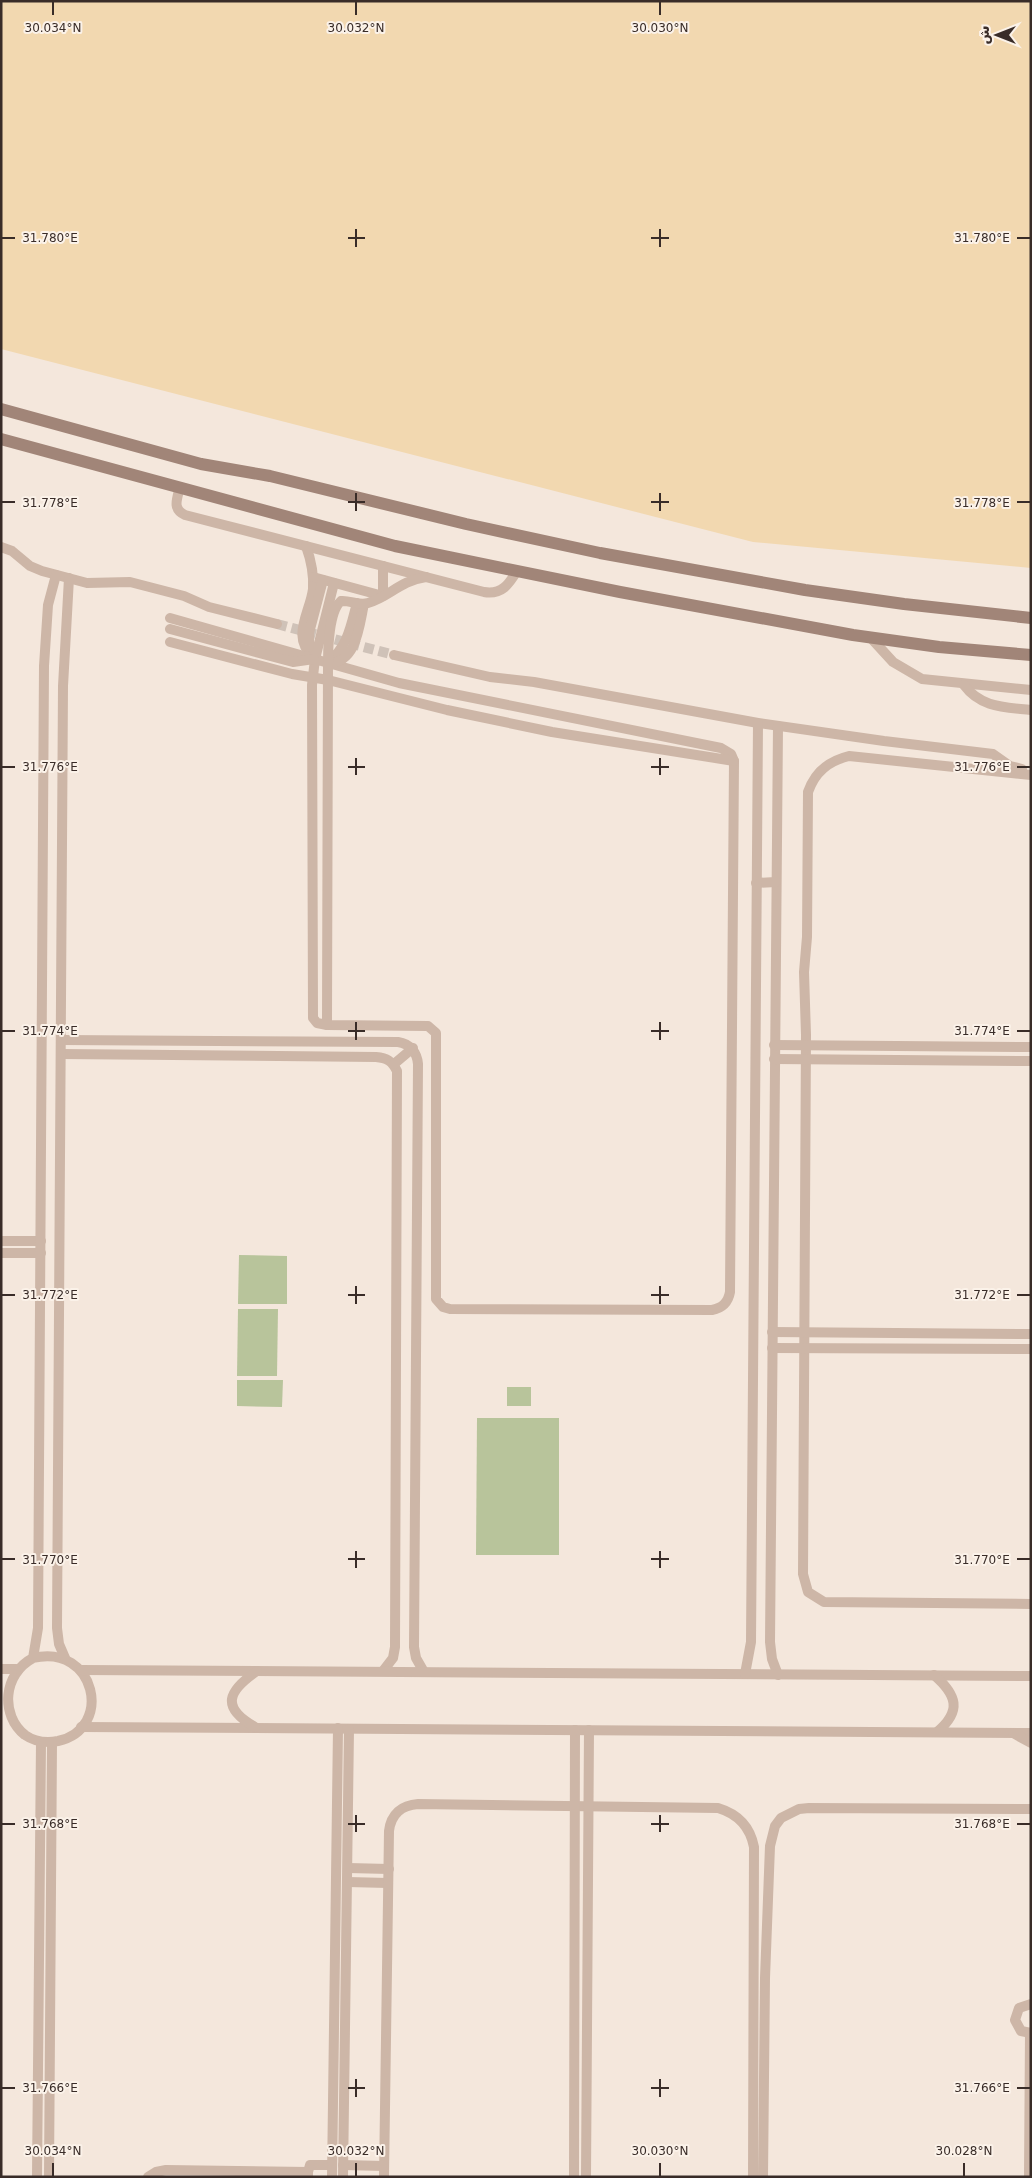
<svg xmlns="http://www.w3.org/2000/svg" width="1032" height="2178" viewBox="0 0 1032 2178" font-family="'DejaVu Sans','Noto Naskh Arabic',sans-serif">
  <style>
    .green { fill: #b8c49b }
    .sand { fill: #f2d8b0 }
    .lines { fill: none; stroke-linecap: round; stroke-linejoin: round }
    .street-tunnel { stroke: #cfc2b8; stroke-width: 10; stroke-dasharray: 10 5; stroke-linecap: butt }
    .street { stroke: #cdb6a7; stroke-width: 10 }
    .secondary { stroke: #a18578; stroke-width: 12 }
    .ticks { fill: none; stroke: #392c28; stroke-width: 2 }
    .ticks-label { font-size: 12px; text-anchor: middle; fill: #392c28; stroke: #fbf2e9; stroke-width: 4; stroke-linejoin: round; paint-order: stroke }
  </style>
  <rect width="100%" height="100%" fill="#f4e7dc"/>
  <g class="green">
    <polygon points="239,1255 287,1256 287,1304 238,1304"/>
    <polygon points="238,1309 278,1309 277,1376 237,1376"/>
    <polygon points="237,1380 283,1380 282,1407 237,1406"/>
    <rect x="507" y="1387" width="24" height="19"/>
    <polygon points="477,1418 559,1418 559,1555 476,1555"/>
  </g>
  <polygon class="sand" points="1,1 1031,1 1031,568 753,542 1,349"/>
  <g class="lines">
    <polyline class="street-tunnel" points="277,624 394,655"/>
    <g class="street">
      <path d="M180,487C177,499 172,509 185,515L484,592C502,595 509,584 517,571"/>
      <path d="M306,546C311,560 314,574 313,589C310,613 290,637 314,658"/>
      <polyline points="1,547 12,551 30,566 42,571 87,583 130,582 184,596 209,607 277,624"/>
      <polyline points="313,577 383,596 383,566"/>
      <path d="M170,618L399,683L721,748L731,754L734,761L730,1292C728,1303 722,1308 712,1310L450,1309L443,1307L436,1299V1033L428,1026L327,1025L317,1023L313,1018L312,685L315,659L334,583"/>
      <polyline points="170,629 293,662 314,659"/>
      <polyline points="871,638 893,662 922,679 1031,690"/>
      <polyline points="170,642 292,674 328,680 447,710 552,732 734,761"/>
      <polyline points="309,647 309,633 323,580"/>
      <polyline points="394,655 490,677 534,682 758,723 884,741 993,754 1010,766 1022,769"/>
      <path d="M328,662C348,647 351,625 357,603"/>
      <path d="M329,663C357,662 359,626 364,604"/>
      <path d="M964,685C981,708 1005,707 1031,710"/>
      <polyline points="778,726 770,1642 772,1659 778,1675"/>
      <path d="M1031,775L849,756C828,761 815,772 808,792L807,937L804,972L806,1035L803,1574L808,1592L824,1602L1031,1604"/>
      <polyline points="756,883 776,882"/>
      <path d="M327,1025L328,663C328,648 329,611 341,601C350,600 359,606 368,603C391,596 399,581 426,577"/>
      <path d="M61,1040L398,1042C410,1044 417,1052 418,1064L414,1647L416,1658L424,1672"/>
      <polyline points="774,1045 1031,1047"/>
      <path d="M61,1054L376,1057C387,1058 392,1061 397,1071L395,1647L393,1658L383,1671"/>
      <polyline points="774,1059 1031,1061"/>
      <polyline points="394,1064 413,1048"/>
      <polyline points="1,1241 41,1241"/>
      <polyline points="1,1253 41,1253"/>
      <polyline points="772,1332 1031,1334"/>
      <polyline points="772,1348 1031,1349"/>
      <path d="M33,1658C96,1643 114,1729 58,1741C47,1743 35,1742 25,1735C0,1715 3,1674 33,1658L38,1628L44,666L48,605L56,575"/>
      <polyline points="65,1658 59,1644 57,1628 63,686 69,578"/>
      <polyline points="1,1669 16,1669"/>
      <polyline points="81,1670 1031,1676"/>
      <polyline points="745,1674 751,1642 758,723"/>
      <path d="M934,1675C957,1695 962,1711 937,1732"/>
      <polyline points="81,1727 1031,1733"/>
      <path d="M255,1727C220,1707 228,1691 257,1671"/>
      <polyline points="1013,1733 1031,1743"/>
      <polyline points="348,1868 389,1869"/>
      <polyline points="348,1882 388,1883"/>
      <polyline points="1031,2004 1019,2008 1015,2020 1021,2031 1031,2033"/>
      <polyline points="343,2165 384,2166"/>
      <polyline points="308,2172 310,2165 332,2165"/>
      <polyline points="37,2177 41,1742"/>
      <polyline points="49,2177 52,1742"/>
      <polyline points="148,2177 156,2172 166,2170 308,2172 308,2177"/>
      <polyline points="332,2177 338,1728"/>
      <polyline points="343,2177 349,1729"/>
      <path d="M384,2177L389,1831C391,1814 402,1805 418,1804L718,1808C738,1814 750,1826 754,1847L753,2177"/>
      <polyline points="574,2177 575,1730"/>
      <polyline points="586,2177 589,1730"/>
      <polyline points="763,2177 765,1978 770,1846 775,1826 781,1818 799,1809 809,1808 1031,1809"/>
      <polyline points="1029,2177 1030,2033"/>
    </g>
    <g class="secondary">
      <polyline points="1,409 201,464 270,476 466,524 600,553 805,590 904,604 1031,618"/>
      <polyline points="1,439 395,546 620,592 853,635 939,647 1031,655"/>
    </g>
  </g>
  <path class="ticks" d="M53,2V15M356,2V15M660,2V15M356,229V247M660,229V247M2,238H15M348,238H365M651,238H669M1017,238H1030M356,493V511M660,493V511M2,502H15M348,502H365M651,502H669M1017,502H1030M356,758V775M660,758V775M2,767H15M348,767H365M651,767H669M1017,767H1030M356,1022V1040M660,1022V1040M2,1031H15M348,1031H365M651,1031H669M1017,1031H1030M356,1286V1304M660,1286V1304M2,1295H15M348,1295H365M651,1295H669M1017,1295H1030M356,1551V1568M660,1551V1568M2,1559H15M348,1559H365M651,1559H669M1017,1559H1030M356,1815V1832M660,1815V1832M2,1824H15M348,1824H365M651,1824H669M1017,1824H1030M356,2079V2097M660,2079V2097M2,2088H15M348,2088H365M651,2088H669M1017,2088H1030M53,2163V2176M356,2163V2176M660,2163V2176M964,2163V2176"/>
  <g class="ticks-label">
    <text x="53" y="32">30.034°N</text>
    <text x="356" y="32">30.032°N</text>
    <text x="660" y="32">30.030°N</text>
    <text x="982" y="242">31.780°E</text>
    <text x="50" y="242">31.780°E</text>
    <text x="982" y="507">31.778°E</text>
    <text x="50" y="507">31.778°E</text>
    <text x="982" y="771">31.776°E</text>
    <text x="50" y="771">31.776°E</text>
    <text x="982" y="1035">31.774°E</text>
    <text x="50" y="1035">31.774°E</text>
    <text x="982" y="1299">31.772°E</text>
    <text x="50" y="1299">31.772°E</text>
    <text x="50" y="1564">31.770°E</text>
    <text x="982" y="1564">31.770°E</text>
    <text x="50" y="1828">31.768°E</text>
    <text x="982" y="1828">31.768°E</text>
    <text x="50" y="2092">31.766°E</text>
    <text x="982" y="2092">31.766°E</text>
    <text x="53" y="2155">30.034°N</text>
    <text x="356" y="2155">30.032°N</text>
    <text x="660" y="2155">30.030°N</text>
    <text x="964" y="2155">30.028°N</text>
  </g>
  <rect width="1032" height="2178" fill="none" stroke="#392c28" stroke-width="5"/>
  <g transform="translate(997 35) rotate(270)" stroke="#fbf2e9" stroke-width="4" paint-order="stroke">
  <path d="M0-4L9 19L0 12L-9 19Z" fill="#392c28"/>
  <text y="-8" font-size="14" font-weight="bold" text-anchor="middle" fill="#392c28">ش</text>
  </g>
</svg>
